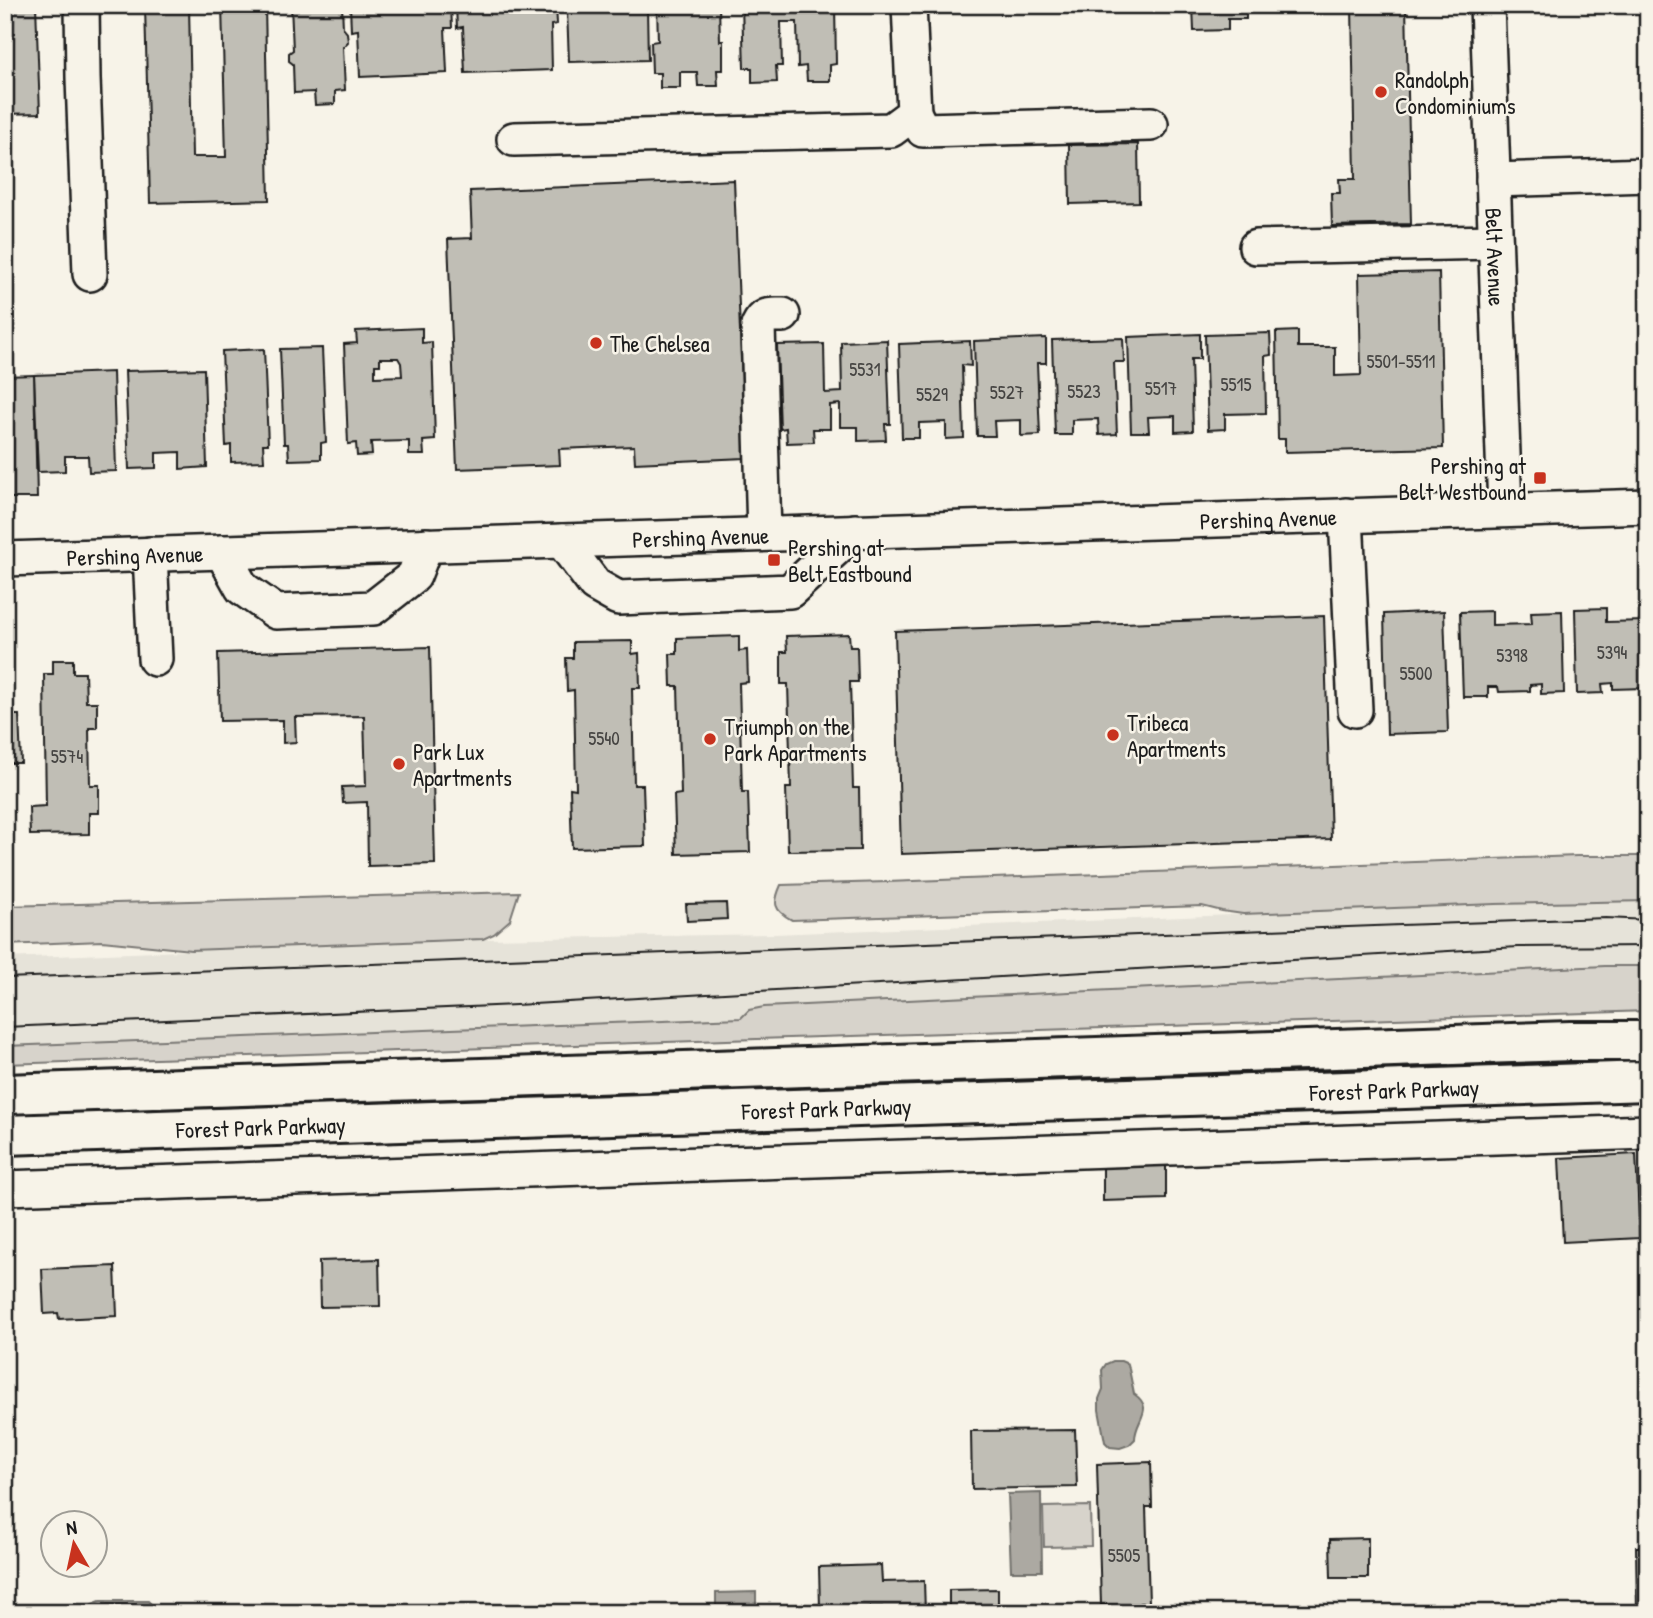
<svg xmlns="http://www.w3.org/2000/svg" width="1653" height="1618" viewBox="0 0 1653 1618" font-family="'Patrick Hand',sans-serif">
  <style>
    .built { fill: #e6e3d9 }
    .green { fill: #d7d3cb; stroke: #7a7874; stroke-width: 2 }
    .water { fill: #aca9a2; stroke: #72716c; stroke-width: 2 }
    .building { fill: #c0beb5; stroke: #1c1c1c; stroke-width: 2; fill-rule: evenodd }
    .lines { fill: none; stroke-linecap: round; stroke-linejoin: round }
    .minor-casing { stroke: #1c1c1c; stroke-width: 38 }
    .major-casing { stroke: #1c1c1c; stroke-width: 44 }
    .minor { stroke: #f7f3e8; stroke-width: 33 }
    .major { stroke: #f7f3e8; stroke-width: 38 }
    .tram { stroke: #1c1c1c; stroke-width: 2 }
    .poi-dot { fill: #c8321e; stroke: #f7f3e8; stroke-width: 2.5 }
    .labels { text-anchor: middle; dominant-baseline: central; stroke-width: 5; stroke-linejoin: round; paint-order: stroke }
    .number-label { font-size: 19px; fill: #454442 }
    .poi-label { font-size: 23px; fill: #1c1c1c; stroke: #f7f3e8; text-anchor: start }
    .street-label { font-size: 23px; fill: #1c1c1c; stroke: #f7f3e8 }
  </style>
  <rect width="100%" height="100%" fill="#f7f3e8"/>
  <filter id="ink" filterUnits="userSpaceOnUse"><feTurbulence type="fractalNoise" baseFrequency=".0143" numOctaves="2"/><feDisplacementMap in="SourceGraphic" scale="14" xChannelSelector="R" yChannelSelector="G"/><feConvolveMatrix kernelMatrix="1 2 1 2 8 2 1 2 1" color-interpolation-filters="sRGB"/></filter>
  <g filter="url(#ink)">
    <polygon class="built" points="1648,901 1648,966 1605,966 764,1007 749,1010 741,1018 5,1046 5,958 483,939 775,934 1495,904"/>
    <g class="green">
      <path d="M1577,856H1648V901L1495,904L1243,914L1222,911L1202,906L792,920C773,910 773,903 781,885L887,882Z"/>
      <polygon points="519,892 510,920 494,934 483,939 191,950 102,941 5,945 5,906"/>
      <polygon points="1605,966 1648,966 1648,1011 757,1039 5,1064 5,1046 741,1018 749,1010 764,1007"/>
      <polygon points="1090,1506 1091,1546 1044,1547 1043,1507"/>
    </g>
    <g class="water">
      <path d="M1113,1361H1121L1128,1364L1134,1394C1156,1409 1135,1420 1135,1439L1129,1445L1120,1448L1110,1447L1105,1442L1099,1410V1399L1103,1389L1102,1370L1106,1364Z"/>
      <polygon points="1041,1493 1042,1571 1011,1571 1008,1494"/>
      <polygon points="756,1592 756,1613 716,1613 716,1593"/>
      <polygon points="100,1601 148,1601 151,1604 152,1613 84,1613 92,1604"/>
    </g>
    <g class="building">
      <polygon points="5,5 36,5 40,113 5,114"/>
      <polygon points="145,5 189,5 192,157 226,157 222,5 265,5 269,200 150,203"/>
      <polygon points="291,5 342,5 343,28 347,33 348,42 343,47 345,90 335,91 335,104 315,105 314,92 294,93 293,64 289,61 289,53 293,50"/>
      <polygon points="350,5 451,5 452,28 445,28 447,73 360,77 358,30 351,31"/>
      <polygon points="456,5 556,5 557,24 551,25 552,70 465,73 463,27 457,28"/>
      <polygon points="563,5 651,5 651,7 647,7 648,60 569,62 567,10 563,10"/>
      <polygon points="657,5 719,5 720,41 723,41 723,70 717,70 718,86 698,86 697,72 680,72 680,88 660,88 660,73 652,73 651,42 658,41"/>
      <polygon points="742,5 835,5 836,64 830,65 830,81 807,81 806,66 798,67 797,22 781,22 782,66 776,66 777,82 752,83 752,68 744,68"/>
      <polygon points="1193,5 1246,5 1246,19 1228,19 1228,30 1194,31"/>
      <polygon points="1352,5 1406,5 1411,224 1332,226 1331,193 1340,193 1339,179 1355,179"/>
      <polygon points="1138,144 1139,202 1070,204 1069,145"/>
      <polygon points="734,180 745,458 635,463 634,446 559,449 560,465 457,469 448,239 472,238 470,191"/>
      <polygon points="1439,272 1443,448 1285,452 1285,439 1278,439 1276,332 1298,331 1298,347 1335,347 1335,376 1361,375 1359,274"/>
      <path d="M422,328V343L432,342L435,440L423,441L424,455H409V441L371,442L372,455L357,456L356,443L348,444L344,344L357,343L356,331ZM380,358H398L401,363L402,376L375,377V365H380Z"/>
      <polygon points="1270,333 1271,355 1265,356 1266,413 1225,414 1225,429 1208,430 1205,335"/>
      <polygon points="1200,334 1200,359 1191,359 1193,431 1175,432 1175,416 1148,417 1149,432 1131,432 1128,337"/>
      <polygon points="1046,338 1046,363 1037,363 1040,435 1021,436 1021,420 994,421 995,436 977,436 974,341"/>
      <polygon points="1123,338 1124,362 1114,362 1117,434 1099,435 1098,419 1072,420 1072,435 1055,435 1052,340"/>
      <polygon points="887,340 890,424 885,424 886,440 858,441 858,427 840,427 840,404 830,405 830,429 813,429 814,442 787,443 786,428 780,429 777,345 824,344 825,393 842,392 841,342"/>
      <polygon points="970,341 971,366 962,365 964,438 946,439 946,422 919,423 919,438 902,438 899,344"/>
      <polygon points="322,348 326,442 321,443 321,459 289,460 288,444 284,444 280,349"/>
      <polygon points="264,349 268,444 263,444 264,461 231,462 231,445 226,446 222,351"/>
      <polygon points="204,369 207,467 180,469 180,452 156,453 156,468 129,469 125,371"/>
      <polygon points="113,372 116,471 89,472 88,456 65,456 65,471 38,472 34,375"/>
      <polygon points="34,375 37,498 5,498 5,376"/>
      <polygon points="1606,608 1606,622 1646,621 1646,609 1648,609 1648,681 1644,681 1644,688 1613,689 1613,683 1602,684 1603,693 1577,694 1575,609"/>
      <polygon points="1444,611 1448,732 1387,734 1384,614"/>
      <polygon points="1492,611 1492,625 1532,624 1531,612 1562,611 1564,693 1541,694 1541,684 1530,685 1530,691 1499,692 1498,687 1488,687 1488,697 1463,697 1460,612"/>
      <polygon points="1324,616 1331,839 901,854 895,631"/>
      <polygon points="849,634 850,647 857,647 858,682 850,682 853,788 859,788 860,850 788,851 786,788 791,788 788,684 781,684 781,652 787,652 786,636"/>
      <polygon points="739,636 739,651 747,650 748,682 739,683 742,792 748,792 750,852 676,854 674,795 681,794 678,686 671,686 670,654 677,654 677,638"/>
      <polygon points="632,641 632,654 639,653 640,688 632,688 634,785 643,785 645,846 572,848 570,788 576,789 574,690 567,691 566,658 573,658 573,642"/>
      <polygon points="430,647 435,864 368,866 367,802 343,803 342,787 366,786 364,716 295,717 296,742 283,743 283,720 220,721 218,653"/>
      <polygon points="53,660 73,660 73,673 85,673 86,702 97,702 97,728 89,728 90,785 99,785 99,813 89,813 89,834 30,835 29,807 46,806 44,674 53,674"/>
      <polygon points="5,715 19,715 21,763 5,763"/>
      <polygon points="726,903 727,919 687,921 686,904"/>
      <polygon points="1636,1154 1640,1238 1563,1242 1559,1158"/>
      <polygon points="1166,1164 1166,1199 1103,1201 1103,1165"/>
      <polygon points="379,1259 380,1306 320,1307 319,1261"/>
      <polygon points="115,1266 117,1316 59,1319 58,1313 44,1314 42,1269"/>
      <polygon points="1075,1430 1077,1487 972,1489 971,1431"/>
      <polygon points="1151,1462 1152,1507 1146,1507 1149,1603 1140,1603 1141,1613 1120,1613 1119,1605 1101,1605 1097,1464"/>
      <polygon points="1644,1532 1648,1532 1648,1613 1637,1613 1636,1547 1645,1547"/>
      <polygon points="1368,1538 1368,1578 1331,1578 1330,1539"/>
      <polygon points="881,1565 882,1582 924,1581 925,1613 882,1613 882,1607 820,1608 819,1567"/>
      <polygon points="998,1589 998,1613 949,1613 949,1590"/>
    </g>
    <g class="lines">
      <g class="minor-casing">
        <g id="minor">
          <polyline points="82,5 83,78 90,274"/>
          <path id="s1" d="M1487,5L1505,510"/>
          <polyline points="914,113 923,130 1151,124"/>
          <polyline points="514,139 891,130 914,113 909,5"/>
          <polyline points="1493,180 1648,175"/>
          <polyline points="1256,247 1495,242"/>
          <polyline points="1346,515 1355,710"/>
          <path d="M764,534L758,326C764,313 770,315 783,315"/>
          <polyline points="562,541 595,585 618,598 790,591 855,531"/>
          <polyline points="222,552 242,588 276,612 373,608 414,576 426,545"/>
          <polyline points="150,554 155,659"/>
          <path id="s2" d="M5,559L1648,506"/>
          <path d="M5,1188C553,1170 1100,1149 1648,1132"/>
        </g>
      </g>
      <g class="major-casing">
        <g id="major">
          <polyline points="5,1094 1571,1041 1648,1041"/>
          <path id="s3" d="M5,1135L1648,1081"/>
        </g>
      </g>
      <use href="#minor" class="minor"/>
      <use href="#major" class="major"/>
      <g class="tram">
        <polyline points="5,978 1401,925 1606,918 1648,920"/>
        <polyline points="5,1027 516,1005 1518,947 1648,946"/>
      </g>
    </g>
  </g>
  <g class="poi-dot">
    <circle cx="1381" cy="92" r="7"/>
    <circle cx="596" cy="343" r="7"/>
    <rect x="1533" y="471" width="14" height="14" rx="3.5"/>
    <rect x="767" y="553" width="14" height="14" rx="3.5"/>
    <circle cx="1113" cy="735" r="7"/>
    <circle cx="710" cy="739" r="7"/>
    <circle cx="399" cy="764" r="7"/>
  </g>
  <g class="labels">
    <g class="number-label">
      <text x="1401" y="361">5501-5511</text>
      <text x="865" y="369">5531</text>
      <text x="1236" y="384">5515</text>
      <text x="1161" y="388">5517</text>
      <text x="1084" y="391">5523</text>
      <text x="1007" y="392">5527</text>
      <text x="932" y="394">5529</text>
      <text x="1612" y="652">5394</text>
      <text x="1512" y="655">5398</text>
      <text x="1416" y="673">5500</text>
      <text x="604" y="738">5540</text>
      <text x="67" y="756">5574</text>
      <text x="1124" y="1555">5505</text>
    </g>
    <g class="poi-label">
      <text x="1395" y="79">Randolph<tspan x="1395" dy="26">Condominiums</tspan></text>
      <text x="610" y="343">The Chelsea</text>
      <text x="1526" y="465" text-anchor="end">Pershing at<tspan x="1526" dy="26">Belt Westbound</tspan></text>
      <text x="788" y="547">Pershing at<tspan x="788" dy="26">Belt Eastbound</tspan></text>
      <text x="1127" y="722">Tribeca<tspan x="1127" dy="26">Apartments</tspan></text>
      <text x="724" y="726">Triumph on the<tspan x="724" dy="26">Park Apartments</tspan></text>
      <text x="413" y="751">Park Lux<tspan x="413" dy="26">Apartments</tspan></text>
    </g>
    <g class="street-label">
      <text stroke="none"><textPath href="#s1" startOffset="252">Belt Avenue</textPath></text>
      <text stroke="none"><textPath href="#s2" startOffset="1264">Pershing Avenue</textPath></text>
      <text stroke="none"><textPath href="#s2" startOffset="696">Pershing Avenue</textPath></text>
      <text stroke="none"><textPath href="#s2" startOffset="130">Pershing Avenue</textPath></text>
      <text stroke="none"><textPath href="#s3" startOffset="1390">Forest Park Parkway</textPath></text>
      <text stroke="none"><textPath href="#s3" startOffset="822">Forest Park Parkway</textPath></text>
      <text stroke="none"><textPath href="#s3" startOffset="256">Forest Park Parkway</textPath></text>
    </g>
  </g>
  <rect width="1653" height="1618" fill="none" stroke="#f7f3e8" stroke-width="28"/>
  <rect x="14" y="14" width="1625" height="1590" fill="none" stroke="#1c1c1c" stroke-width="2.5" filter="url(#ink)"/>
  <g transform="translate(74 1544) rotate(351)"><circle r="33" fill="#f7f3e8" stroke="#9f9d96" stroke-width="2"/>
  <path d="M0-5L12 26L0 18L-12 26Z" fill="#c8321e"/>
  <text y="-10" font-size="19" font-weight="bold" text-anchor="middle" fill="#1c1c1c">N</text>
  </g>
</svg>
